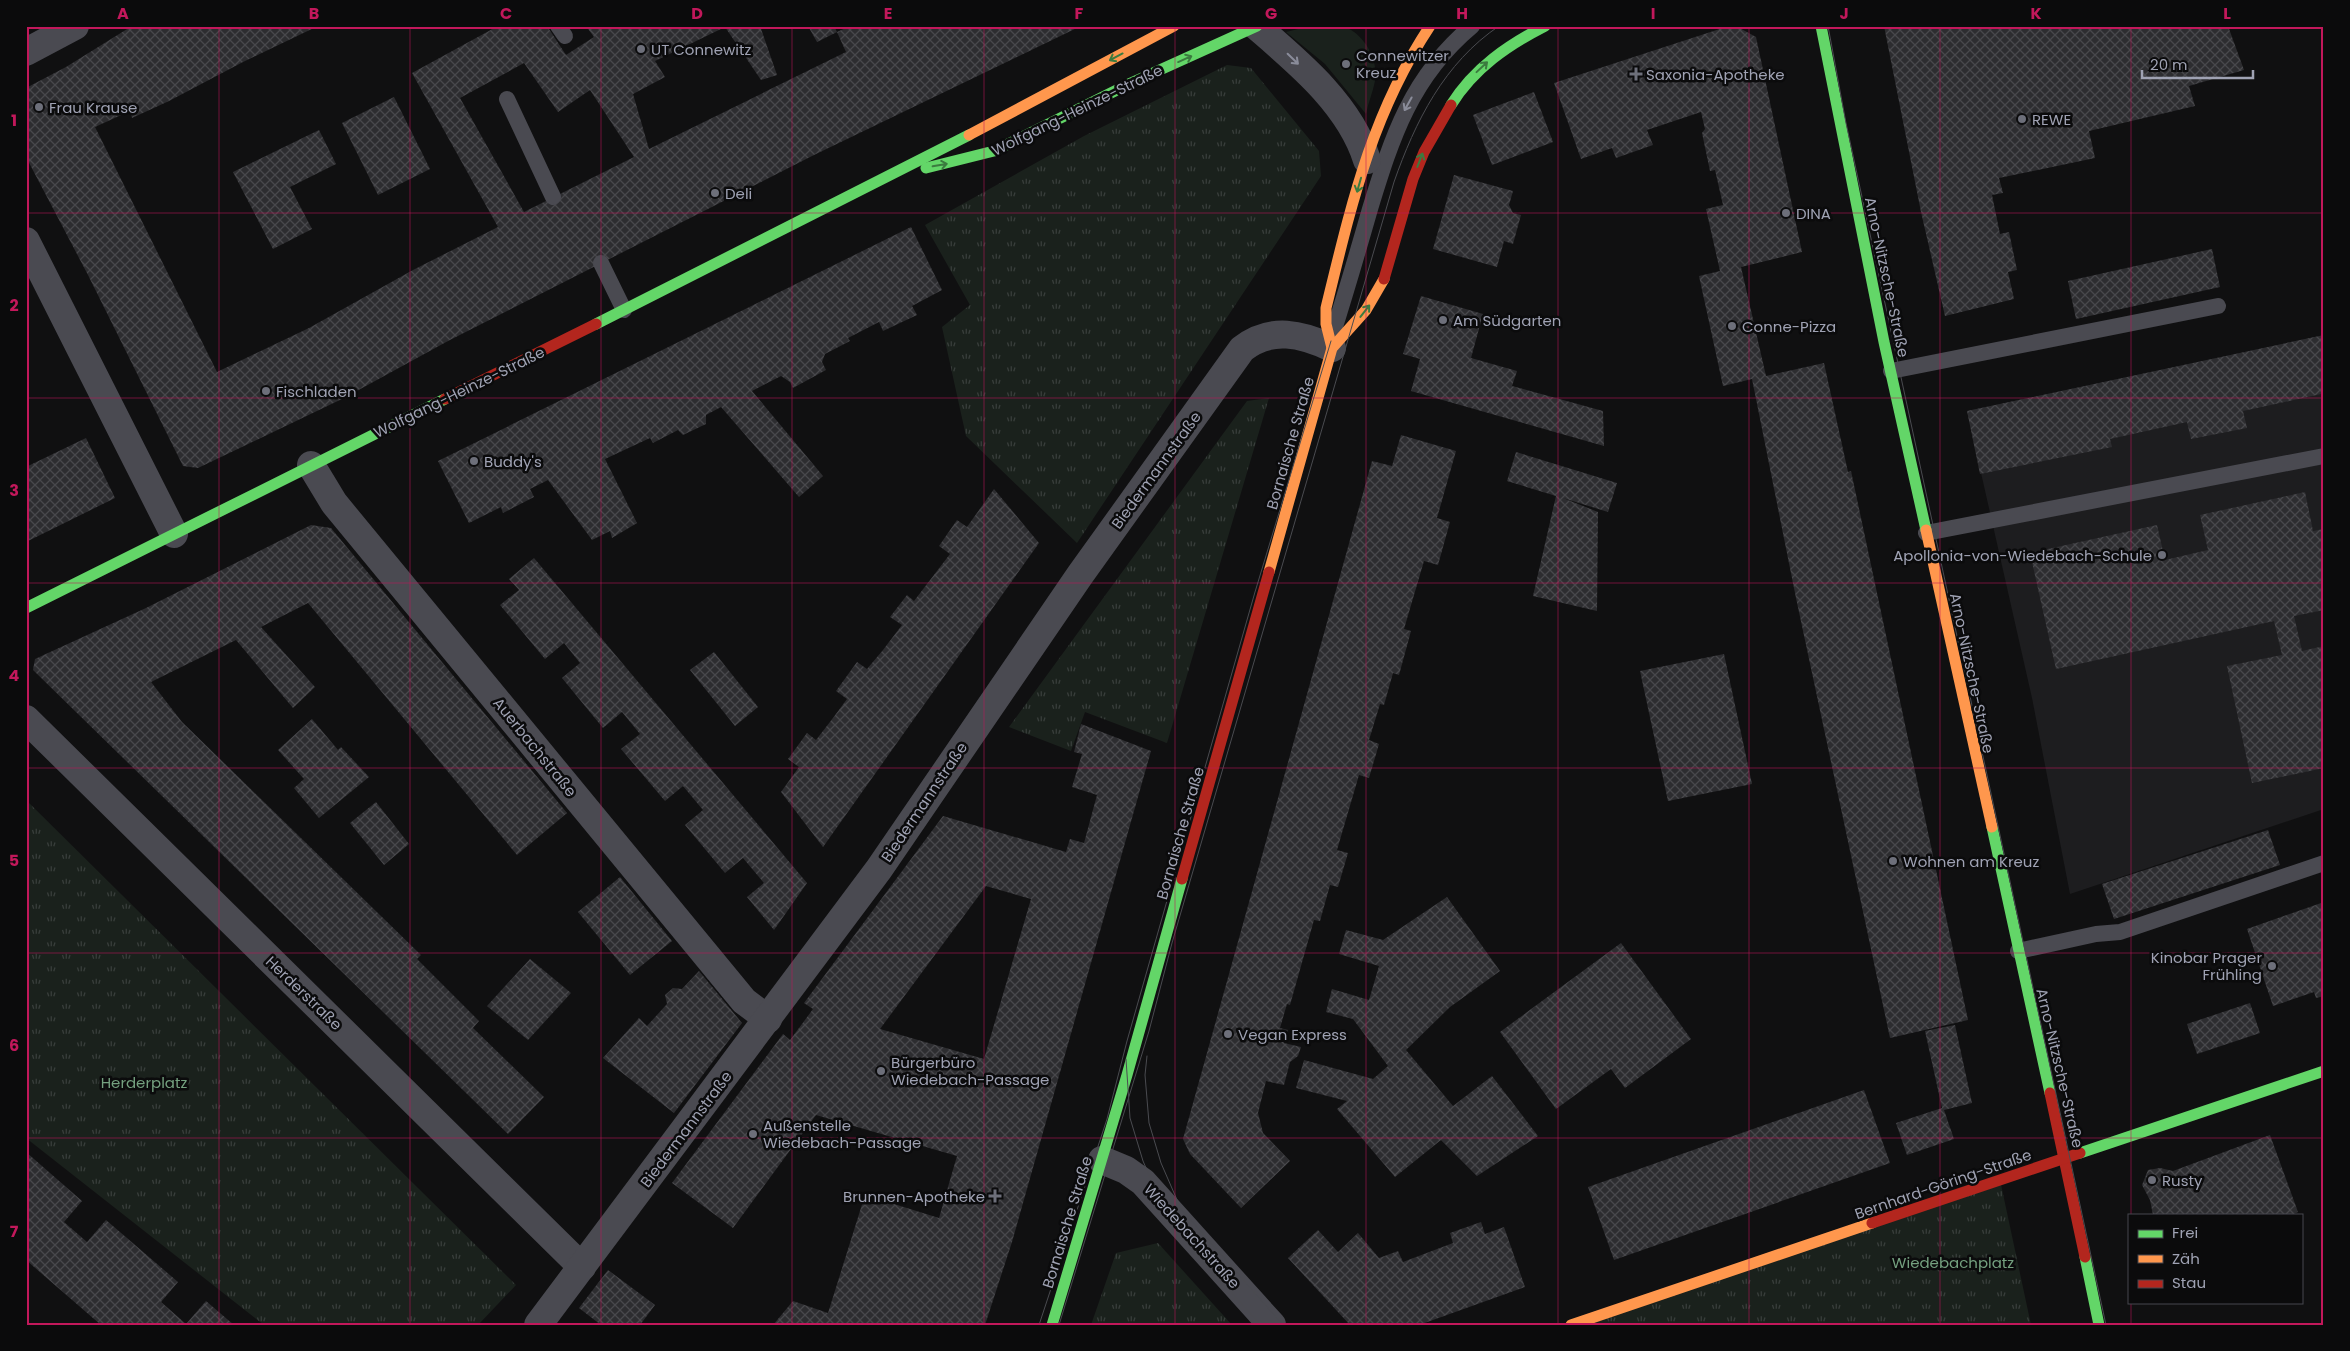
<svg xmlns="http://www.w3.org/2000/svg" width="2350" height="1351" viewBox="0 0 2350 1351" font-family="Poppins,sans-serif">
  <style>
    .built { fill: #1d1d1f }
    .grass { fill: #1a211c }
    .park { fill: url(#park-tufts) }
    .building { fill: url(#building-cross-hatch); fill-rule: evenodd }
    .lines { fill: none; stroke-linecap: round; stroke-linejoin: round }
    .lane { stroke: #4a4a51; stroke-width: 16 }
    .street { stroke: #4a4a51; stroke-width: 28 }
    .fast { stroke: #63d668; stroke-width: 11 }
    .slow { stroke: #ff974d; stroke-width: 11 }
    .jam { stroke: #b3261e; stroke-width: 11 }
    .tram { stroke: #4a4b50; stroke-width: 1 }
    .oneway { stroke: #3b7b3f }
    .oneway2 { stroke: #8a8c9a }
    .grid { fill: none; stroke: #c2185b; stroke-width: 1; stroke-opacity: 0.55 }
    .poi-dot { fill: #6d6f7a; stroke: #0b0b0c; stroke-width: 2 }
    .labels { text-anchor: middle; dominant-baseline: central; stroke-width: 5; stroke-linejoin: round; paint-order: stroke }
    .poi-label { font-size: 15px; fill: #9fa2b3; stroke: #0b0b0c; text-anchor: start }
    .street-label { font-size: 15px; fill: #9fa2b3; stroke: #0b0b0c }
    .park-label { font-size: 15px; fill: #74a07f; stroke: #0b0b0c }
    .neatline { fill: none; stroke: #c2185b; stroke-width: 2 }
    .grid-label { font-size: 16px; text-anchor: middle; font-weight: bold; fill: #c2185b }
  </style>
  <defs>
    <pattern id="park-tufts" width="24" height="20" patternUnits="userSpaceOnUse" patternTransform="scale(1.25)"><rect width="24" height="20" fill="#1a211c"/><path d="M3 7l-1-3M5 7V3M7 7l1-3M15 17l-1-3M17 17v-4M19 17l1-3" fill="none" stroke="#383e3b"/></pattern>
    <pattern id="building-cross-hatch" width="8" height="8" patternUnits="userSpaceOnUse" patternTransform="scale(1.25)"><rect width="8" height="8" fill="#2d2d30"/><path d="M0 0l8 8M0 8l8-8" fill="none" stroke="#48484c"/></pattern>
  </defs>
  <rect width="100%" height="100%" fill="#101011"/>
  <polygon class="built" points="2324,335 2324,809 2070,894 2032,698 1967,411"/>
  <path class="grass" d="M1310,26C1320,26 1335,24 1345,27C1364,34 1379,60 1375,81C1373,92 1368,103 1366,114L1325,64L1286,32Z"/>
  <g class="park">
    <polygon points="1227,65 1251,68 1319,151 1321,176 1077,543 966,436 942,327 970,305 925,225 1084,136"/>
    <polygon points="1269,398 1167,743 1085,712 1071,751 1009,727 1247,401"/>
    <polygon points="26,800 516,1285 478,1325 264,1325 26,1138"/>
    <polygon points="2000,1180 2031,1325 1571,1325"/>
    <polygon points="1158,1243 1232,1325 1091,1325 1116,1253"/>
  </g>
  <g class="building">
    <path d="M132,26H318L243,62L169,101L132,118L130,111L95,127L217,372L309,328L413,270L498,227L412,73L498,26H547L566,55L594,37L586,26H760L777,75L761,80L725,27L655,61L665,77L633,94L649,149L846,52L837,32L850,26H1081L814,155L448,341L344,398L198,468L183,466L88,275L26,157V88L66,67ZM524,63L558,112L590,90L634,157L524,212L460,98Z"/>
    <polygon points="808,26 834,26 837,32 817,42"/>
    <polygon points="1729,26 1736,26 1756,37 1802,252 1741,267 1766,376 1824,363 1848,472 1851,471 1968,1020 1890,1038 1796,598 1752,379 1723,386 1699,276 1720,271 1706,209 1723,205 1715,170 1710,171 1702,133 1705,129 1701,112 1647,130 1653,145 1616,158 1612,148 1581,159 1554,83"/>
    <polygon points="1884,26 2228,26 2244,70 2189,86 2195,106 2089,131 2095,158 1999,178 2003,193 1992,195 2000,234 2009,232 2017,270 2008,272 2014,299 1945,316 1921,212"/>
    <polygon points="1534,92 1553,142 1492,165 1473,115"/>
    <polygon points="394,97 430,169 378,195 342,123"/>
    <polygon points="319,130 336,164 290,187 312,229 273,249 233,172"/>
    <polygon points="1454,175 1513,191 1509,205 1513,213 1521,215 1513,244 1504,241 1497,267 1433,249"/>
    <polygon points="911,227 942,290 912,306 917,315 883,331 879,322 848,338 850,341 825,354 822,362 826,370 793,388 790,382 781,376 752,391 823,476 799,497 721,407 706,415 706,424 683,435 678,430 653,443 650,438 605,459 637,523 612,538 610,531 592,540 548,480 530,489 534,497 503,513 501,507 469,523 438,461"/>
    <polygon points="2212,249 2220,287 2076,319 2068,281"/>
    <polygon points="1421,296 1483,314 1471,358 1517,371 1512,386 1603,411 1604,446 1411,391 1420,359 1403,354"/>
    <polygon points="2324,335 2324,401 2321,394 2243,411 2247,428 2191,439 2187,422 2110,439 2112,447 1980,474 1967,411"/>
    <polygon points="1401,435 1456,451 1437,518 1450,522 1438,565 1424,561 1404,629 1411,631 1399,675 1393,673 1384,705 1380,704 1369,740 1379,744 1369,778 1359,775 1337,850 1348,853 1338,887 1330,885 1320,921 1314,920 1290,1005 1287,1004 1280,1028 1288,1030 1284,1043 1301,1047 1298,1056 1290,1062 1284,1085 1266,1081 1258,1113 1263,1133 1290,1161 1241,1208 1190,1154 1183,1139 1372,461 1392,466"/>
    <polygon points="86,438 115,498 26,542 26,467"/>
    <polygon points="1516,452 1617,483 1608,512 1563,498 1598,512 1597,611 1533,596 1556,496 1507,481"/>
    <polygon points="994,489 1039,543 823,847 781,792 799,767 788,759 807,733 816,740 833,718 847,699 836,691 857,662 867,669 883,650 902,625 890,617 907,595 914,601 950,554 939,546 957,520 967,527"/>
    <polygon points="2305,492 2313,531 2324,529 2324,610 2294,616 2302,651 2324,646 2324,768 2252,783 2227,666 2282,655 2274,621 2056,669 2030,553 2157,525 2165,560 2208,550 2200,515"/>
    <polygon points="311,525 331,528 567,813 517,855 308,603 261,627 315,687 293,708 236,640 151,682 182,722 421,955 417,959 479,1021 473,1028 544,1097 508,1134 33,670 35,659 146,608"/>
    <polygon points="534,558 807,883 774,930 747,897 764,883 743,858 725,873 685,825 703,810 683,786 665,801 621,749 640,734 622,712 603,728 562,678 580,663 564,643 545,659 500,605 519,590 509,579"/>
    <polygon points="714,652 758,707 735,726 690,670"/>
    <polygon points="1724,654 1752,784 1668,801 1640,671"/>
    <polygon points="312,719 338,750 341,747 369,777 319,818 294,788 304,779 278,750"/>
    <path d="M1081,724L1151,751L1012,1242L985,1325H773L793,1301L828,1313L865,1195L939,1218L957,1156L816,1115L733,1228L672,1183L783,1034L790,1040L802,1024L813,1009L804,1003L943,816L1066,852L1070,839L1084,843L1097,795L1072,787L1082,754L1074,752ZM986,886L1031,899L984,1059L880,1029Z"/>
    <polygon points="376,802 409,844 384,865 350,823"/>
    <polygon points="2268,830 2280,865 2114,919 2102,884"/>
    <polygon points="620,877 672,941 630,975 578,912"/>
    <polygon points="1447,897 1500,971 1450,1007 1406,1050 1453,1106 1492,1076 1538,1136 1477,1176 1441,1140 1395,1177 1337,1109 1347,1101 1296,1088 1304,1060 1373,1079 1388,1066 1353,1019 1326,1012 1332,989 1369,1000 1379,966 1339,954 1346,930 1383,940"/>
    <polygon points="2324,902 2324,996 2316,998 2314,992 2273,1006 2247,929"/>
    <polygon points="1621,943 1691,1039 1625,1088 1611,1069 1556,1109 1500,1032"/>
    <polygon points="530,959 571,993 528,1040 487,1006"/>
    <polygon points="699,971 742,1023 674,1113 603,1058 639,1018 647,1026 667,1004 665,995 673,988 682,989"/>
    <polygon points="2250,1003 2260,1033 2197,1054 2187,1024"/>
    <polygon points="1955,1025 1972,1103 1944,1110 1954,1139 1907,1155 1896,1123 1942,1108 1925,1031"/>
    <polygon points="1864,1090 1890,1163 1614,1260 1588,1187"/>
    <polygon points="2270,1135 2298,1212 2291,1215 2153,1215 2150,1200 2142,1185 2148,1170 2160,1168 2173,1171"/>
    <polygon points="26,1152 82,1201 64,1222 87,1242 106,1220 178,1282 161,1302 186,1324 206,1301 234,1325 101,1325 26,1260"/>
    <polygon points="1481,1222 1485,1234 1504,1227 1525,1287 1419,1325 1350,1325 1288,1258 1318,1230 1338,1252 1358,1233 1379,1258 1398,1251 1403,1262 1453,1243 1450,1233"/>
    <polygon points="608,1270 655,1305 640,1325 601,1325 579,1308"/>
  </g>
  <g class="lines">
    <g class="lane">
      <polyline points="558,26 565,36"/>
      <polyline points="507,99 553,197"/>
      <polyline points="601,263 624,310"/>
      <path d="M1333,333C1346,292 1358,251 1370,209C1392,137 1411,77 1472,26"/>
      <polyline points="1891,371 2218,306"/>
      <polyline points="1926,533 2324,456"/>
      <polyline points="2018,951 2096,934 2120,932 2324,863"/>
    </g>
    <g class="street">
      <path d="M1256,26C1299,63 1350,105 1367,160"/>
      <polyline points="26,52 75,26"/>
      <polyline points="26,241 174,534"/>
      <polyline points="311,465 334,503 744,1001 768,1019"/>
      <polyline points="26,719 582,1267"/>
      <polyline points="1102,1160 1126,1170 1143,1182 1272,1325"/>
      <path d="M538,1325L879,869L1080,575L1242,349C1271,326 1302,334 1332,348"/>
    </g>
    <g class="fast">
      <polyline points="1821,26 1884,342 1926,530"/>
      <path d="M1451,105C1474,68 1508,45 1545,26"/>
      <polyline points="926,168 994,151 1131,83 1257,26"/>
      <polyline points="596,324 969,135"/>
      <polyline points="26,608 445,399"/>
      <polyline points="1992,827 2050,1093"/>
      <polyline points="2080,1153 2324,1071"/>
      <polyline points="2085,1257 2099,1325"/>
      <polyline points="1052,1325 1127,1075 1182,879"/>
    </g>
    <g class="slow">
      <polyline points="969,135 1174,26"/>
      <path d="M1332,348L1326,324V308C1351,206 1371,115 1430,26"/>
      <polyline points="1926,530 1992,827"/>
      <polyline points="1269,572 1332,348 1366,310 1384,279"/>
      <polyline points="1571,1325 1872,1223"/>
    </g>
    <g class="jam">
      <polyline points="1384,279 1413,179 1424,152 1451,105"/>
      <polyline points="445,399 596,324"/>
      <polyline points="1182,879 1269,572"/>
      <polyline points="2050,1093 2085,1257"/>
      <polyline points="1872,1223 2080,1153"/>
    </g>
    <g class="tram">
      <polyline points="1828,26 1846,123 2106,1325"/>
      <polyline points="1147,1056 1145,1075 1149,1123 1161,1163 1181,1209 1283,1325"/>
      <polyline points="1126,1059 1130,1118 1143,1161 1153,1184 1184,1240 1261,1325"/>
      <polyline points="1039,1325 1107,1119 1127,1041 1255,592 1331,341"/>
      <path d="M1059,1325L1149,1031L1172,943L1394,182C1415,122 1444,63 1499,26"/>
    </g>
  </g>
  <defs><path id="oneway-shaft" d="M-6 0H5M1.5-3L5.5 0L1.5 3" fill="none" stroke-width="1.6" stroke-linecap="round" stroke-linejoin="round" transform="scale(1.25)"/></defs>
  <g class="oneway">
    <use href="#oneway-shaft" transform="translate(1116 57) rotate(152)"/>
    <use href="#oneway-shaft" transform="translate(1185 59) rotate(-24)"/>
    <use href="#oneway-shaft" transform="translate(1482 67) rotate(-43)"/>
    <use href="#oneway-shaft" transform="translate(1420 160) rotate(-69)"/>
    <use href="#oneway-shaft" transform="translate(940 165) rotate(-10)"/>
    <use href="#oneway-shaft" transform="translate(1359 185) rotate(106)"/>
    <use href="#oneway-shaft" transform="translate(1365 311) rotate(-52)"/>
  </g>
  <g class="oneway2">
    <use href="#oneway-shaft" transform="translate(1293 59) rotate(44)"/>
    <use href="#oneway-shaft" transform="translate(1408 104) rotate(119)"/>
  </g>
  <path class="grid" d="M219,26V1325M410,26V1325M601,26V1325M792,26V1325M984,26V1325M1175,26V1325M1366,26V1325M1558,26V1325M1749,26V1325M1940,26V1325M2131,26V1215M26,213H2324M26,398H2324M26,583H2324M26,768H2324M26,953H2324M26,1138H2324M2131,1302V1325"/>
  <g class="poi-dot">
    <circle cx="641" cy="49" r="5"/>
    <circle cx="1346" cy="64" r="5"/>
    <path d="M1633.5 66.5h5v5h5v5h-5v5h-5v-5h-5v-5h5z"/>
    <circle cx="39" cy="107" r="5"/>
    <circle cx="2022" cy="119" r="5"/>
    <circle cx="715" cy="193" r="5"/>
    <circle cx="1786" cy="213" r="5"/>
    <circle cx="1443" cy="320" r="5"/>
    <circle cx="1732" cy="326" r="5"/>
    <circle cx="266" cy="391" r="5"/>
    <circle cx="474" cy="461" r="5"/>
    <circle cx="2162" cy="555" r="5"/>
    <circle cx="1893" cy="861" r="5"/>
    <circle cx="2272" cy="966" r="5"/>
    <circle cx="1228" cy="1034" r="5"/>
    <circle cx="881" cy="1071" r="5"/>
    <circle cx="753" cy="1134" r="5"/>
    <circle cx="2152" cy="1180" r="5"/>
    <path d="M992.5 1188.5h5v5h5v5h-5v5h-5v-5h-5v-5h5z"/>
  </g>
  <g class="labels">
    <g class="poi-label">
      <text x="651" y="49">UT Connewitz</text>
      <text x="1356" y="55">Connewitzer<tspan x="1356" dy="17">Kreuz</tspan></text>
      <text x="1646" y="74">Saxonia-Apotheke</text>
      <text x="49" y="107">Frau Krause</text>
      <text x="2032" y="119">REWE</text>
      <text x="725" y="193">Deli</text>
      <text x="1796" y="213">DINA</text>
      <text x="1453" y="320">Am Südgarten</text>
      <text x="1742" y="326">Conne-Pizza</text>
      <text x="276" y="391">Fischladen</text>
      <text x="484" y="461">Buddy's</text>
      <text x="2152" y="555" text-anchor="end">Apollonia-von-Wiedebach-Schule</text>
      <text x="1903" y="861">Wohnen am Kreuz</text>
      <text x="2262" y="957" text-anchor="end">Kinobar Prager<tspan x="2262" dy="17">Frühling</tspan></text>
      <text x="1238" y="1034">Vegan Express</text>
      <text x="891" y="1062">Bürgerbüro<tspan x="891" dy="17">Wiedebach-Passage</tspan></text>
      <text x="763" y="1125">Außenstelle<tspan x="763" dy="17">Wiedebach-Passage</tspan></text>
      <text x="2162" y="1180">Rusty</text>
      <text x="985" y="1196" text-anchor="end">Brunnen-Apotheke</text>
    </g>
    <g class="street-label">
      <text transform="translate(1077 110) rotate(-26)">Wolfgang-Heinze-Straße</text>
      <text transform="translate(1887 277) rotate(78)">Arno-Nitzsche-Straße</text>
      <text transform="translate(459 392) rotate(-26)">Wolfgang-Heinze-Straße</text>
      <text transform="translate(1290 443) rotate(-74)">Bornaische Straße</text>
      <text transform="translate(1156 470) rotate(-54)">Biedermannstraße</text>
      <text transform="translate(1972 673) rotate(78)">Arno-Nitzsche-Straße</text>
      <text transform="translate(535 747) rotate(51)">Auerbachstraße</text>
      <text transform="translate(924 802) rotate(-56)">Biedermannstraße</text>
      <text transform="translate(1180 833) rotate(-74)">Bornaische Straße</text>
      <text transform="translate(304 993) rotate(44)">Herderstraße</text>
      <text transform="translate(2060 1068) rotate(77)">Arno-Nitzsche-Straße</text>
      <text transform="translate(686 1129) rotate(-53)">Biedermannstraße</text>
      <text transform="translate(1943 1184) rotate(-19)">Bernhard-Göring-Straße</text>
      <text transform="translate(1067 1222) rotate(-73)">Bornaische Straße</text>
      <text transform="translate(1192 1236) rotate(48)">Wiedebachstraße</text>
    </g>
    <g class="park-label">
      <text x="144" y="1082">Herderplatz</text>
      <text x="1953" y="1262">Wiedebachplatz</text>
    </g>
  </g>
  <rect width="2350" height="1351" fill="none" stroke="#0b0b0c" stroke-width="55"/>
  <rect x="2128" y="1214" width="175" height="90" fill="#0b0b0c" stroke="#46474f"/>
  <rect x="2138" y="1230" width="25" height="8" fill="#63d668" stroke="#46474f"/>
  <text x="2172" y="1238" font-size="15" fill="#9fa2b3">Frei</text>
  <rect x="2138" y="1255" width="25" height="8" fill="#ff974d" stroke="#46474f"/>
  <text x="2172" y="1264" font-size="15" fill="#9fa2b3">Zäh</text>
  <rect x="2138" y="1280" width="25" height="8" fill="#b3261e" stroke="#46474f"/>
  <text x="2172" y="1288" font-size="15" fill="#9fa2b3">Stau</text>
  <path d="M2142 70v8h111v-8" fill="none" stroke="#9fa2b3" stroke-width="2.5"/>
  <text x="2150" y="70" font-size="15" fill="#9fa2b3" stroke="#0b0b0c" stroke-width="4" paint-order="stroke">20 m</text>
  <rect x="28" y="28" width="2294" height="1296" class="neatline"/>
  <g class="grid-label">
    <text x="123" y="19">A</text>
    <text x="314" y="19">B</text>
    <text x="506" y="19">C</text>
    <text x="697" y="19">D</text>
    <text x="888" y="19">E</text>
    <text x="1079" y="19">F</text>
    <text x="1271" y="19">G</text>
    <text x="1462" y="19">H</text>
    <text x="1653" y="19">I</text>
    <text x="1844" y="19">J</text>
    <text x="2036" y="19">K</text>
    <text x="2227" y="19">L</text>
    <text x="14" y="126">1</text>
    <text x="14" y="311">2</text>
    <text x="14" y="496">3</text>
    <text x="14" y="681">4</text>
    <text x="14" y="866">5</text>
    <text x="14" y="1051">6</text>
    <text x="14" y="1237">7</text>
  </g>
</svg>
